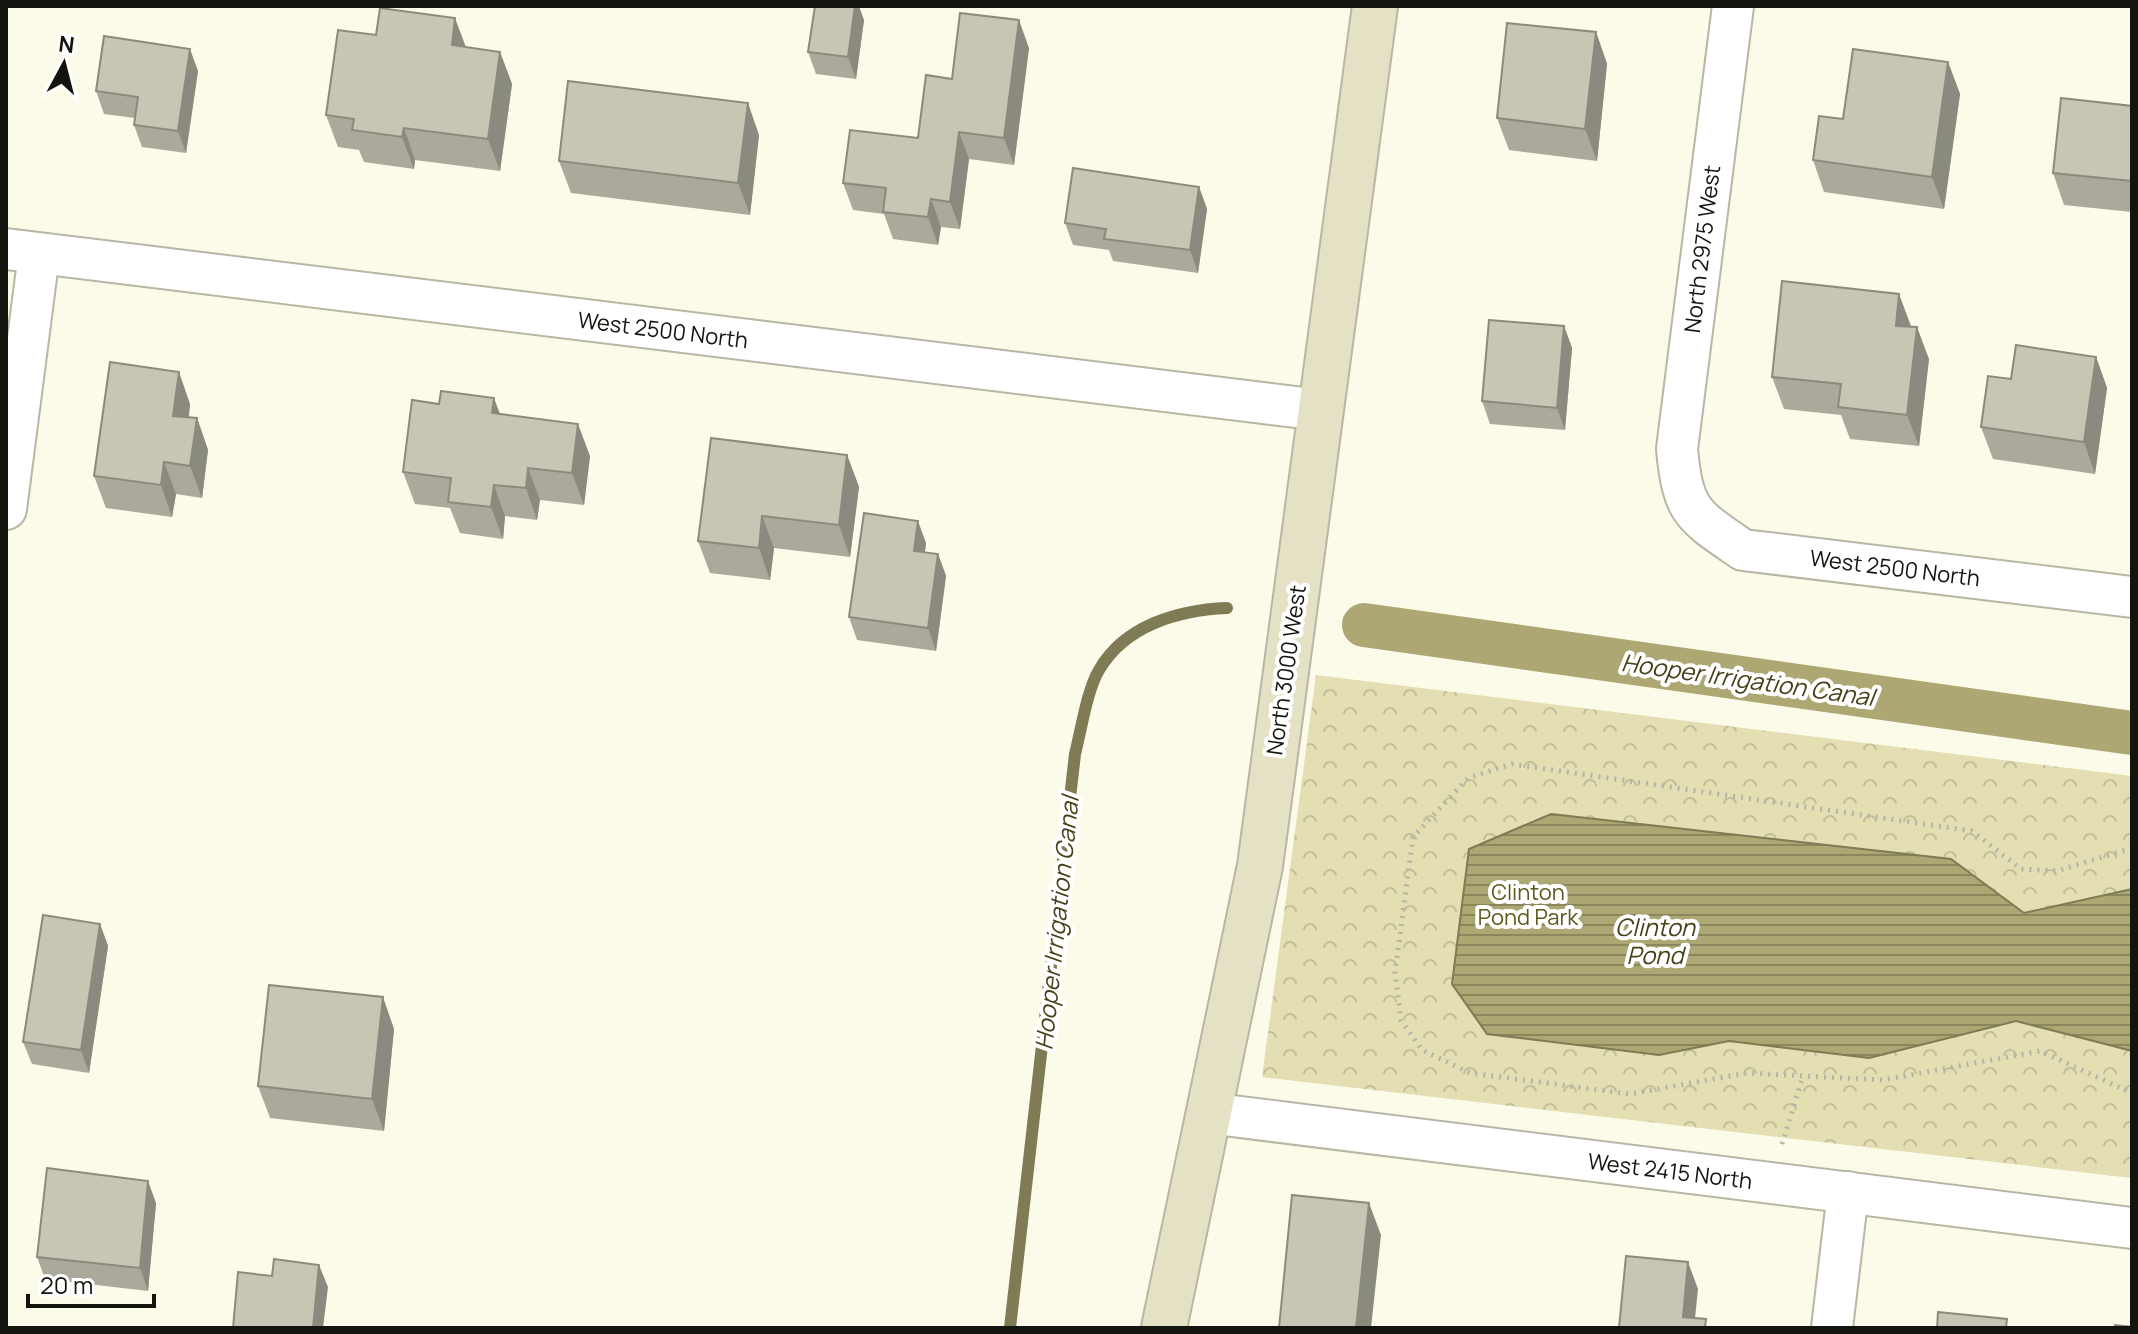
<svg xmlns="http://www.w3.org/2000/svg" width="2138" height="1334" viewBox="0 0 2138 1334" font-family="Manrope,sans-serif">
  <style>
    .park { fill: url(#park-crowns) }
    .water { fill: url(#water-rules); stroke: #7e7b55; stroke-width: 2 }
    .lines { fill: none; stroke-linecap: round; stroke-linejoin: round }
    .stream { stroke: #7e7b55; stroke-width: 12 }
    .canal { stroke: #aca773; stroke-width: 44 }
    .minor-casing { stroke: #b8b7a6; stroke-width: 44 }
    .secondary-casing { stroke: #b8b7a6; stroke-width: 48 }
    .path { stroke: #b6b4a6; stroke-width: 5; stroke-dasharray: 2 6; stroke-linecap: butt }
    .minor { stroke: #fff; stroke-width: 40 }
    .secondary { stroke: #e4e1c5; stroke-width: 44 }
    .wall { fill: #aba99b }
    .shaded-wall { fill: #8b8a7e }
    .building { fill: #c7c5b4; stroke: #8b8a7e; stroke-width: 2 }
    .labels { text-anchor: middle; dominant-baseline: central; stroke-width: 8; stroke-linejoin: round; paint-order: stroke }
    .street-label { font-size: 22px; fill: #14140e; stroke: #fff }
    .park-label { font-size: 22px; fill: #5f581b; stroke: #fff }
    .water-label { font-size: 24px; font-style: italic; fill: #464118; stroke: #fff }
  </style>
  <defs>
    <pattern id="park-crowns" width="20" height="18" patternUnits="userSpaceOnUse" patternTransform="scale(2)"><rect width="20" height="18" fill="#e3dfb2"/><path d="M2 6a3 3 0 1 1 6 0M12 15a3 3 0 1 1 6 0" fill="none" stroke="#c2be98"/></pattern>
    <pattern id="water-rules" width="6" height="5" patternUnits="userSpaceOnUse" patternTransform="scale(2)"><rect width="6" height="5" fill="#aca773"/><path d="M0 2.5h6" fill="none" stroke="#8b875d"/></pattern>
  </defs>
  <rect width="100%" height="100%" fill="#fcfae8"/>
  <polygon class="park" points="1316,675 2132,776 2132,1178 1262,1077"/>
  <polygon class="water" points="1551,814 1951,859 2024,913 2132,889 2132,1051 2016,1021 1869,1058 1729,1041 1659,1055 1487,1034 1452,984 1469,849"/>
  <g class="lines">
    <path class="stream" d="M1010,1328L1075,754C1081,731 1087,690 1099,670C1125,625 1179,610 1227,608"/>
    <polyline class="canal" points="1364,625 2132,733"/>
    <g class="minor-casing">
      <g id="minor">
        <path d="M1733,6L1677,449C1683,512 1692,515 1743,550L2132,597"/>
        <polyline points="6,249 1320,410"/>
        <polyline points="6,509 39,254"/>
        <polyline points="1208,1113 2132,1228"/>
        <polyline points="1832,1328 1848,1192"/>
      </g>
    </g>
    <g class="secondary-casing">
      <polyline id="secondary" points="1164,1328 1260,866 1375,6"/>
    </g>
    <g class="path">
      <polyline points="2132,848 2057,871 2021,869 1972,831 1512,764 1468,778 1413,837 1395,972 1401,1020 1422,1050 1470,1073 1630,1094 1747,1073 1883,1080 2040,1051 2132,1093"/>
      <polyline points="1782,1144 1803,1076"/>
    </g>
    <use href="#minor" class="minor"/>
    <use href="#secondary" class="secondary"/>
  </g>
  <g class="wall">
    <polygon points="864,20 856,79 816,74 808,52"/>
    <polygon points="1596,32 1607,64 1597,161 1509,150 1497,118"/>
    <polygon points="466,47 500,52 512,84 500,171 415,160 414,169 364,162 359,150 338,147 326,115"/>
    <polygon points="1029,48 1014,165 969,159 960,229 941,227 938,245 893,239 884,214 853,210 843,183 918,138 952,79"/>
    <polygon points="1948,62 1960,94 1944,209 1824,192 1813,160 1843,119"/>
    <polygon points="198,71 186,153 142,147 134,125 135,118 104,114 96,91"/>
    <polygon points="2132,106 2132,212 2064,205 2053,173"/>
    <polygon points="759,135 750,215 571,193 559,161"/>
    <polygon points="1199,187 1207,209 1198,273 1113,261 1109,250 1073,245 1065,223"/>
    <polygon points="1564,326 1572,348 1565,430 1490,424 1482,401"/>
    <polygon points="1911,327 1929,359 1919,446 1850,439 1841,415 1784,409 1772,377"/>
    <polygon points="2096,357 2107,388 2095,474 1993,459 1981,427 2011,379"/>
    <polygon points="190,404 189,417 197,418 208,450 202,498 176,494 172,517 106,508 94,476"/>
    <polygon points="500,414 590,456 584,505 540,500 537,520 505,516 503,539 460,533 450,508 415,504 403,472"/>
    <polygon points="847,455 859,487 850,557 774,548 770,580 710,573 698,541"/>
    <polygon points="926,543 925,552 938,554 946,576 936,651 857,640 849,617"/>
    <polygon points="100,924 108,946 89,1073 32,1064 23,1042"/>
    <polygon points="394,1029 384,1131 270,1118 258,1086"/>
    <polygon points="156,1203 148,1291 45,1279 37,1257"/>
  </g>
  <g class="shaded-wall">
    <polygon points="855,6 859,6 864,20 856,79 848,57"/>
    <polygon points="455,18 467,50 452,45"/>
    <polygon points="1019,20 1029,48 1014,165 1004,138"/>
    <polygon points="1596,32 1607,64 1597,161 1585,129"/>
    <polygon points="190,49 198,71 186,153 178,131"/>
    <polygon points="500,52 512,84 500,171 488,139"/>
    <polygon points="1948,62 1960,94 1944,209 1932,177"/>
    <polygon points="748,103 759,135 750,215 738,183"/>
    <polygon points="404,128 415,160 414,169 402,137"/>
    <polygon points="959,132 969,159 960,229 950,202"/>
    <polygon points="1199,187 1207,209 1198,273 1190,250"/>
    <polygon points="931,199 941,227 938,245 928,217"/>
    <polygon points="1899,294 1911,326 1907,358 1896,326"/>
    <polygon points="1564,326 1572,348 1565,430 1557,408"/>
    <polygon points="1917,327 1929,359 1919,446 1907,415"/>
    <polygon points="2096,357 2107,388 2095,474 2084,442"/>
    <polygon points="179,372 190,404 185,447 173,416"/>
    <polygon points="494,398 506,430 492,413"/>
    <polygon points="197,418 208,450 202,498 190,466"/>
    <polygon points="578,424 590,456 584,505 572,473"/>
    <polygon points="847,455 859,487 850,557 839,525"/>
    <polygon points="164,462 176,494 172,517 161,485"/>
    <polygon points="528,468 540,500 537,520 526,488"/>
    <polygon points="494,485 505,516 503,539 491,507"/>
    <polygon points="762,516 774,548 770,580 759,548"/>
    <polygon points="918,521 926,543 922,573 914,551"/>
    <polygon points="938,554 946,576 936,651 928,628"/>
    <polygon points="100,924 108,946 89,1073 81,1050"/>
    <polygon points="383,997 394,1029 384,1131 372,1099"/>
    <polygon points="148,1181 156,1203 148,1291 140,1268"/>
    <polygon points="1369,1203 1381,1235 1371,1328 1356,1328"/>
    <polygon points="1688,1262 1698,1289 1694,1328 1683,1317"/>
    <polygon points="319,1265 328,1287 323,1328 313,1328"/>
  </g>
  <g class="building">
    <polygon points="815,6 855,6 848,57 808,52"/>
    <polygon points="380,8 455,18 452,45 500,52 488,139 404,128 402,137 352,130 354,119 326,115 338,30 376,35"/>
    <polygon points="960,13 1019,20 1004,138 959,132 950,202 931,199 928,217 883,212 886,188 843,183 850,130 918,138 926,75 952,79"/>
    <polygon points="1507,23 1596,32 1585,129 1497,118"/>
    <polygon points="104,36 190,49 178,131 134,125 138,97 96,91"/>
    <polygon points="1853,49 1948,62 1932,177 1813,160 1819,116 1843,119"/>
    <polygon points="568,81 748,103 738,183 559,161"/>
    <polygon points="2061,98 2132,106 2132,181 2053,173"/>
    <polygon points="1073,168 1199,187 1190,250 1104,239 1106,229 1065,223"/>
    <polygon points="1782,281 1899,294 1896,326 1917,327 1907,415 1838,407 1841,384 1772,377"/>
    <polygon points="1489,320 1564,326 1557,408 1482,401"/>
    <polygon points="2016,345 2096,357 2084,442 1981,427 1988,376 2011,379"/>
    <polygon points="110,362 179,372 173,416 197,418 190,466 164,462 161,485 94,476"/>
    <polygon points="441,391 494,398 492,413 578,424 572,473 528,468 526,488 494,485 491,507 448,502 451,478 403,472 412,400 439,404"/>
    <polygon points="711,438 847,455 839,525 762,516 759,548 698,541"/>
    <polygon points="864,513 918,521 914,551 938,554 928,628 849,617"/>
    <polygon points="43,915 100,924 81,1050 23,1042"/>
    <polygon points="269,985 383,997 372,1099 258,1086"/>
    <polygon points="47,1168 148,1181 140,1268 37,1257"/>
    <polygon points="1292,1195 1369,1203 1356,1328 1279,1328"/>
    <polygon points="1626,1256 1688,1262 1683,1317 1706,1319 1705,1328 1619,1328"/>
    <polygon points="274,1259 319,1265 313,1328 233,1328 238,1272 272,1276"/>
    <polygon points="1938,1312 2007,1319 2006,1328 1937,1328"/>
    <polygon points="2115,1325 2132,1327 2132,1328 2115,1328"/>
  </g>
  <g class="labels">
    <g class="street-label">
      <text transform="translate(1702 249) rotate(-83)">North 2975 West</text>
      <text transform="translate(663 330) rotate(7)">West 2500 North</text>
      <text transform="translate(1895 568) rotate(7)">West 2500 North</text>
      <text transform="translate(1286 670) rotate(-82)">North 3000 West</text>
      <text transform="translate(1670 1171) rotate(7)">West 2415 North</text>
    </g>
    <g class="park-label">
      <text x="1528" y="892">Clinton<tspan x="1528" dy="25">Pond Park</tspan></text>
    </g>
    <g class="water-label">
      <text transform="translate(1748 679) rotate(8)">Hooper Irrigation Canal</text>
      <text transform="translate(1056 923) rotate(-84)">Hooper Irrigation Canal</text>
      <text x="1655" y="926">Clinton<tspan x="1655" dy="28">Pond</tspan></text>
    </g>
  </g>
  <rect width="2138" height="1334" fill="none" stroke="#14140e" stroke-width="16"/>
  <g transform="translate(64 64) rotate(7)" stroke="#ffffff" stroke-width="6" paint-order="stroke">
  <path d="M0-6L14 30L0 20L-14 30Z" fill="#14140e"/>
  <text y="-12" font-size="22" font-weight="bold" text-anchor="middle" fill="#14140e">N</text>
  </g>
  <path d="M28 1294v12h126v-12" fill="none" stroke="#14140e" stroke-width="4"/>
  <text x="40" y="1294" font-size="24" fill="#14140e" stroke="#ffffff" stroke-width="6" paint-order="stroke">20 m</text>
</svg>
